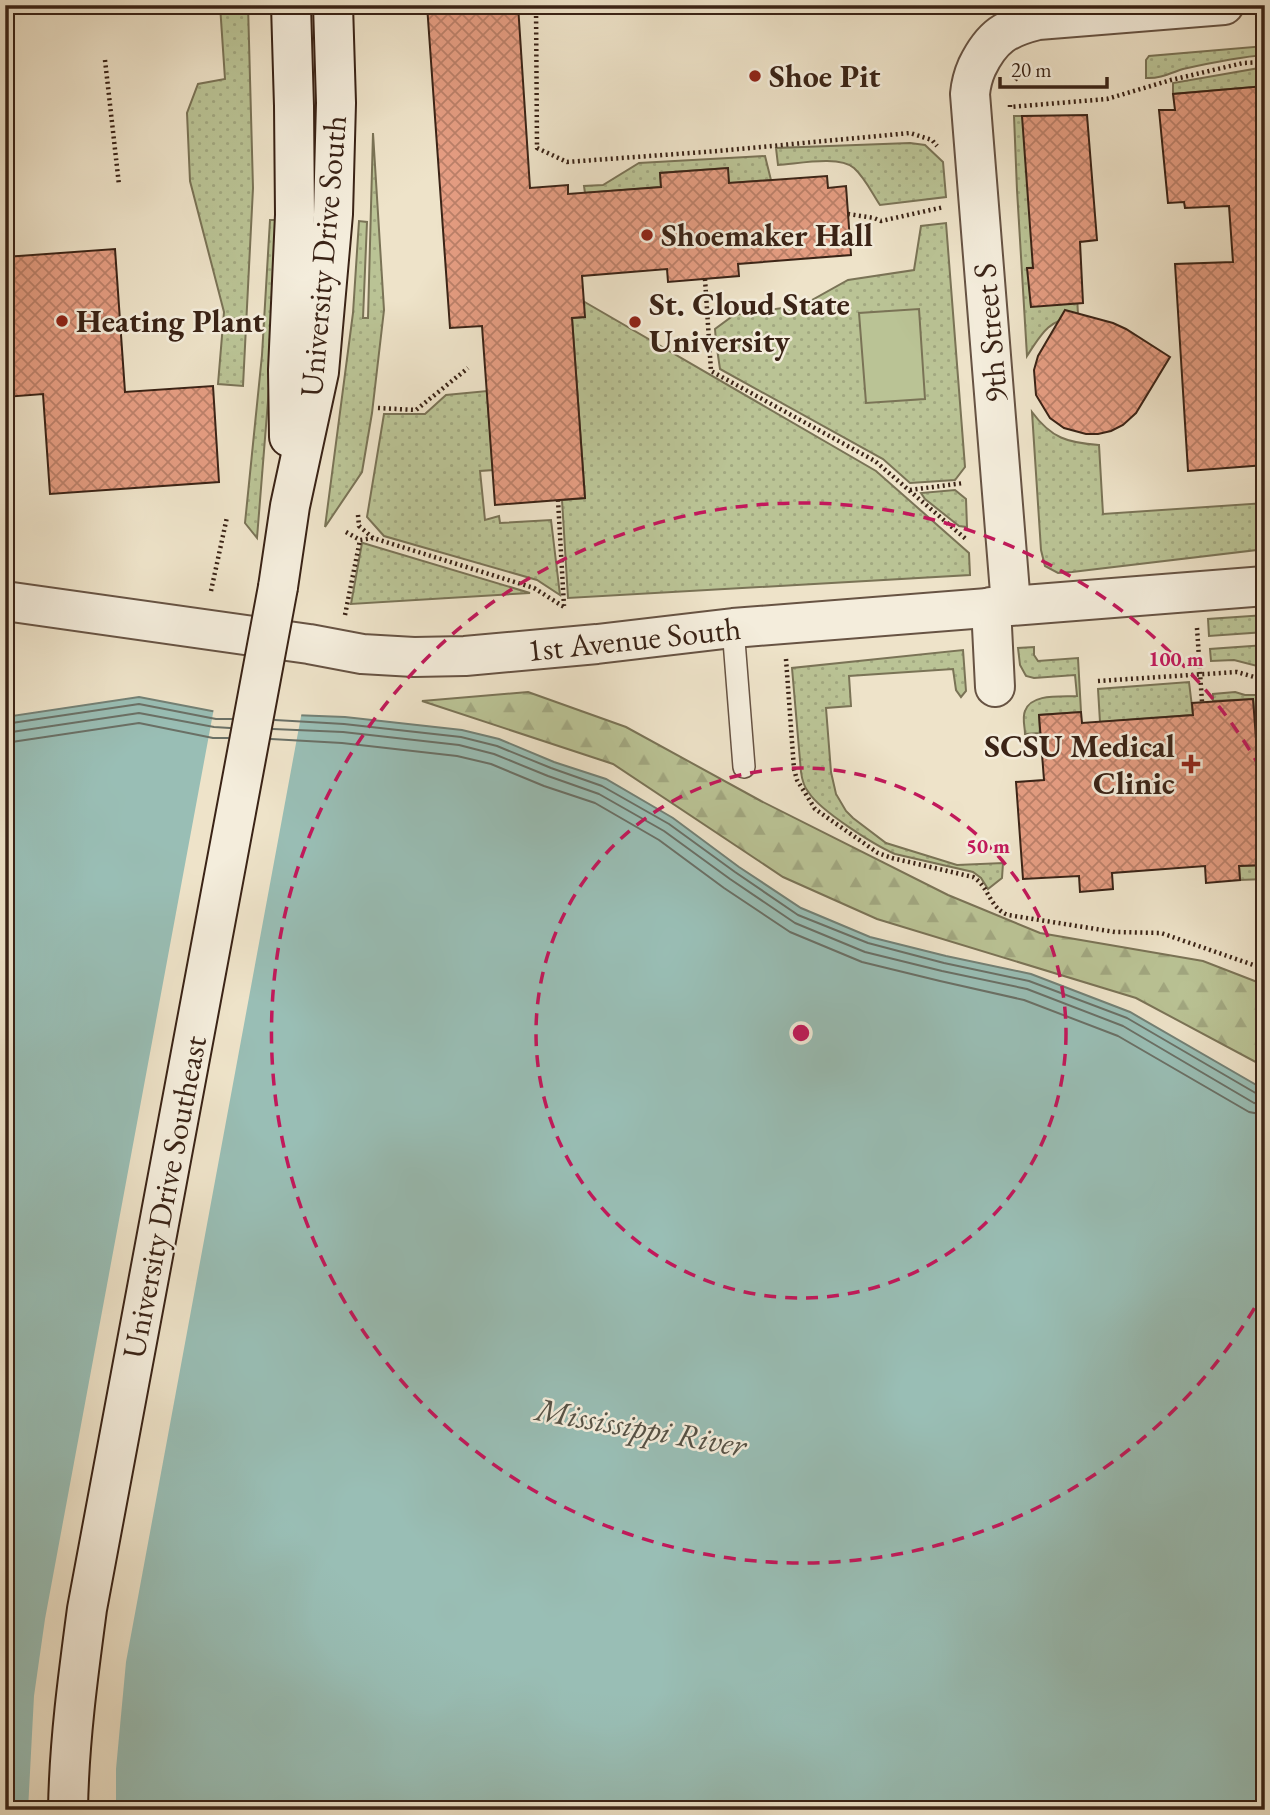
<svg xmlns="http://www.w3.org/2000/svg" width="1270" height="1815" viewBox="0 0 1270 1815" font-family="'EB Garamond',serif">
  <style>
    .grass { fill: url(#grass-dots); stroke: #7a7356; stroke-width: 2 }
    .forest { fill: url(#forest-firs); stroke: #7a7356; stroke-width: 2 }
    .pitch { fill: #bac395; stroke: #7a7356; stroke-width: 2 }
    .water { fill: #99beb5; stroke: #738075; stroke-width: 2 }
    .pier { fill: #eee3c9 }
    .lines { fill: none; stroke-linecap: round; stroke-linejoin: round }
    .shore { stroke: #6a7066; stroke-width: 2 }
    .building { fill: url(#building-cross-hatch); stroke: #3a2316; stroke-width: 2 }
    .lane-casing { stroke: #675343; stroke-width: 24 }
    .street-casing { stroke: #675343; stroke-width: 42 }
    .secondary-casing { stroke: #3a2316; stroke-width: 42 }
    .path { stroke: #3a2316; stroke-width: 4.5; stroke-dasharray: 2 3.5; stroke-linecap: butt }
    .lane { stroke: #f4eddc; stroke-width: 21 }
    .street { stroke: #f4eddc; stroke-width: 38 }
    .secondary { stroke: #f4eddc; stroke-width: 38 }
    .secondary-bridge-casing { stroke: #3a2316; stroke-width: 42; stroke-linecap: butt }
    .secondary-bridge { stroke: #f4eddc; stroke-width: 38 }
    .ring { fill: none; stroke: #c2185b; stroke-width: 3.5; stroke-dasharray: 12 9 }
    .poi-dot { fill: #8f2418; stroke: #f4eddc; stroke-width: 2.5 }
    .labels { text-anchor: middle; dominant-baseline: central; stroke-width: 5; stroke-linejoin: round; paint-order: stroke }
    .poi-label { font-size: 32px; font-weight: bold; fill: #3a2316; stroke: #f4eddc; text-anchor: start }
    .street-label { font-size: 32px; fill: #3a2316; stroke: #f4eddc }
    .water-label { font-size: 33px; font-style: italic; fill: #565246; stroke: #f4eddc }
    .centre { fill: #c2185b; stroke: #f4eddc; stroke-width: 3.5 }
    .ring-label { font-size: 21px; text-anchor: middle; font-weight: bold; fill: #c2185b; stroke: #f4eddc; stroke-width: 5; stroke-linejoin: round; paint-order: stroke }
  </style>
  <defs>
    <pattern id="grass-dots" width="8" height="8" patternUnits="userSpaceOnUse" patternTransform="scale(1.75)"><rect width="8" height="8" fill="#bac395"/><path d="M2 2h.1M6 6h.1" fill="none" stroke="#a1a780" stroke-width="1.8" stroke-linecap="round"/></pattern>
    <pattern id="forest-firs" width="22" height="20" patternUnits="userSpaceOnUse" patternTransform="scale(1.75)"><rect width="22" height="20" fill="#bac395"/><path d="M5 1l3.5 6h-7zM16 11l3.5 6h-7z" fill="#a1a780"/></pattern>
    <pattern id="building-cross-hatch" width="8" height="8" patternUnits="userSpaceOnUse" patternTransform="scale(1.75)"><rect width="8" height="8" fill="#e59d82"/><path d="M0 0l8 8M0 8l8-8" fill="none" stroke="#bb8069"/></pattern>
  </defs>
  <rect width="100%" height="100%" fill="#eee3c9"/>
  <filter id="stains"><feTurbulence type="fractalNoise" baseFrequency=".00286" numOctaves="4"/><feColorMatrix values="0 0 0 0 .2 0 0 0 0 .09 0 0 0 0 .02 0 0 0 .5 -.17"/></filter>
  <radialGradient id="worn" r=".72"><stop offset=".6" stop-color="#630" stop-opacity="0"/><stop offset="1" stop-color="#630" stop-opacity=".3"/></radialGradient>
  <g class="grass">
    <polygon points="220,5 248,5 253,188 243,386 218,384 224,312 190,181 187,113 198,84 225,79"/>
    <path d="M1265,46V55C1237,57 1210,63 1183,69C1171,73 1159,79 1146,78V60L1149,56Z"/>
    <polygon points="1265,67 1265,86 1173,94 1173,83"/>
    <path d="M1014,116H1022L1060,266L1028,268L1031,306L1077,295L1078,315C1048,321 1043,331 1027,356L1017,190Z"/>
    <polygon points="373,133 384,310 372,413 362,472 325,527 353,313 359,221 367,222 363,318 368,318"/>
    <path d="M910,143L925,145L943,162L946,197L880,205C872,193 865,178 854,168C839,155 797,164 778,165L776,148Z"/>
    <polygon points="765,156 771,180 729,183 727,168 660,173 661,187 585,193 584,186 603,185 639,163"/>
    <polygon points="270,220 277,220 274,326 257,538 245,523 262,355"/>
    <polygon points="946,223 965,467 955,480 910,483 883,459 720,369 716,342 715,329 734,315 803,305 848,280 914,270 921,226"/>
    <polygon points="583,301 876,471 969,553 970,575 568,598 562,500 585,498 572,318 584,317"/>
    <polygon points="487,391 493,470 480,471 485,520 499,516 500,523 551,520 560,595 537,580 384,536 367,517 384,414 425,414 446,395"/>
    <path d="M1032,412C1051,438 1068,443 1099,445L1103,514L1265,503V549L1072,572L1058,573L1045,566L1041,550Z"/>
    <polygon points="955,490 966,499 967,527 959,526 925,499 921,493"/>
    <polygon points="362,543 363,543 530,593 351,604"/>
    <polygon points="1265,615 1265,632 1209,636 1208,619"/>
    <polygon points="1265,645 1265,668 1234,660 1211,661 1210,649"/>
    <path d="M1034,647V655L1038,661L1078,658L1081,712L1039,715L1040,733L1025,734C1025,727 1022,718 1025,711C1031,693 1062,697 1077,696L1075,675L1034,678L1026,676L1020,665L1018,648Z"/>
    <path d="M963,650L966,691L961,697L956,690L953,669L849,676L851,706L826,708L831,772L836,794L846,811L853,818L886,843L957,865L1003,863L1002,878L988,889L981,878L973,872L895,854C874,845 821,811 809,793C804,787 802,780 801,772L792,668Z"/>
    <polygon points="1189,682 1193,715 1100,722 1098,689"/>
    <polygon points="1235,692 1245,695 1257,695 1265,709 1265,764 1258,765 1253,699 1213,701 1213,694"/>
    <polygon points="1265,865 1265,879 1240,880 1239,866"/>
  </g>
  <polygon class="forest" points="528,692 626,727 761,801 948,895 1040,933 1203,961 1265,985 1265,1067 1136,998 877,919 783,877 613,764 422,701"/>
  <polygon class="pitch" points="919,309 925,399 866,403 859,313"/>
  <polygon class="water" points="139,697 217,712 345,717 462,730 499,739 554,762 606,779 673,818 739,867 801,908 870,937 946,956 1031,974 1130,1012 1265,1090 1265,1810 5,1810 5,717"/>
  <polygon class="pier" points="214,708 302,711 126,1662 116,1769 116,1810 28,1810 34,1696 45,1619"/>
  <g class="lines">
    <g class="shore">
      <polyline points="275,720 344,724 461,737 497,746 551,768 602,786 669,824 735,872 798,915 868,943 944,963 1029,981 1127,1018 1259,1095 1265,1096"/>
      <polyline points="5,724 139,704 216,719 232,719"/>
      <polyline points="273,729 343,732 459,745 494,754 548,776 599,794 664,831 730,879 795,923 865,952 942,971 1027,989 1123,1026 1254,1103 1265,1105"/>
      <polyline points="5,733 139,713 214,727 230,728"/>
      <polyline points="271,739 342,743 457,756 491,764 544,786 595,803 659,840 724,888 790,932 862,962 940,981 1024,1000 1118,1036 1249,1112 1265,1115"/>
      <polyline points="5,743 139,723 213,738 228,738"/>
    </g>
  </g>
  <g class="building">
    <polygon points="427,5 518,5 530,188 568,185 568,194 661,187 660,173 728,168 729,183 827,176 828,188 846,186 851,255 738,264 739,276 668,282 667,269 582,276 585,317 572,318 585,498 495,505 482,326 450,328"/>
    <polygon points="1265,86 1265,465 1188,471 1175,264 1233,262 1229,206 1185,208 1184,202 1168,203 1159,110 1175,110 1173,94"/>
    <polygon points="1087,115 1097,240 1080,242 1083,303 1031,307 1027,268 1033,268 1022,116"/>
    <polygon points="115,249 125,392 213,386 219,482 50,494 43,394 5,397 5,257"/>
    <polygon points="1065,310 1113,323 1126,329 1170,357 1136,413 1123,425 1111,431 1098,434 1086,434 1064,428 1050,418 1036,395 1034,370 1038,356"/>
    <polygon points="1253,699 1258,765 1265,764 1265,865 1239,866 1240,880 1206,883 1205,866 1112,873 1113,889 1080,892 1079,876 1023,879 1016,782 1044,780 1039,715 1081,712 1082,723 1193,715 1192,703"/>
  </g>
  <g class="lines">
    <g class="lane-casing">
      <polyline id="lane" points="733,628 744,767"/>
    </g>
    <g class="street-casing">
      <g id="street">
        <polyline points="5,601 309,644 362,654 414,657 465,656 597,644 733,628 1265,586"/>
        <path d="M1011,605L970,94C971,83 973,76 977,67C992,36 1006,28 1038,20L1224,5"/>
        <polyline points="991,607 995,687"/>
      </g>
    </g>
    <g class="secondary-casing">
      <g id="secondary">
        <polyline points="289,437 288,370 295,215 294,106 291,5"/>
        <polyline points="278,587 290,506 319,372 333,214 336,103 333,5"/>
      </g>
    </g>
    <g class="path">
      <polyline points="536,5 537,148 567,162 718,151 910,133 932,140 937,146"/>
      <polyline points="105,60 119,185"/>
      <polyline points="1015,80 1024,69"/>
      <polyline points="1010,105 1010,107 1107,99 1171,80 1243,63 1265,62"/>
      <polyline points="848,214 874,218 881,221 944,207"/>
      <polyline points="705,279 711,371 875,461 967,540"/>
      <polyline points="378,408 416,410 468,368"/>
      <polyline points="910,490 964,483"/>
      <polyline points="558,500 564,606"/>
      <polyline points="358,515 359,526 373,538 534,588 564,607"/>
      <polyline points="346,532 360,540 373,538"/>
      <polyline points="211,591 227,517"/>
      <polyline points="345,615 360,540"/>
      <polyline points="1197,628 1202,702"/>
      <path d="M786,659L794,769L797,780L815,809L878,853L892,858L973,877C989,886 989,908 1008,915L1115,932L1161,933L1265,969"/>
      <polyline points="1098,681 1237,672 1258,678 1265,679"/>
    </g>
    <use href="#lane" class="lane"/>
    <use href="#street" class="street"/>
    <use href="#secondary" class="secondary"/>
    <g class="secondary-bridge-casing">
      <path id="secondary-bridge" d="M68,1810C69,1743 78,1676 87,1609L278,587"/>
    </g>
    <use href="#secondary-bridge" class="secondary-bridge"/>
  </g>
  <g class="ring">
    <circle cx="801" cy="1033" r="265"/>
    <path d="M1265 1290A530 530 0 1 1 1265 776"/>
  </g>
  <g class="poi-dot">
    <circle cx="755" cy="76" r="7"/>
    <circle cx="647" cy="235" r="7"/>
    <circle cx="62" cy="321" r="7"/>
    <circle cx="635" cy="322" r="7"/>
    <path d="M1187.5 753.5h7v7h7v7h-7v7h-7v-7h-7v-7h7z"/>
  </g>
  <g class="labels">
    <g class="poi-label">
      <text x="769" y="76">Shoe Pit</text>
      <text x="661" y="235">Shoemaker Hall</text>
      <text x="649" y="304">St. Cloud State<tspan x="649" dy="37">University</tspan></text>
      <text x="76" y="321">Heating Plant</text>
      <text x="1175" y="746" text-anchor="end">SCSU Medical<tspan x="1175" dy="37">Clinic</tspan></text>
    </g>
    <g class="street-label">
      <text transform="translate(323 256) rotate(-85)">University Drive South</text>
      <text transform="translate(990 333) rotate(-95)">9th Street S</text>
      <text transform="translate(634 639) rotate(-6)">1st Avenue South</text>
      <text transform="translate(164 1197) rotate(-79)">University Drive Southeast</text>
    </g>
    <g class="water-label">
      <text transform="translate(641 1427) rotate(10)">Mississippi River</text>
    </g>
  </g>
  <circle cx="801" cy="1033" r="10" class="centre"/>
  <g class="ring-label">
    <text x="1176" y="666">100 m</text>
    <text x="988" y="853">50 m</text>
  </g>
  <rect width="1270" height="1815" fill="none" stroke="#eee3c9" stroke-width="28"/>
  <rect x="7" y="7" width="1256" height="1801" fill="none" stroke="#3a2316" stroke-width="3.5"/>
  <rect x="14" y="14" width="1242" height="1787" fill="none" stroke="#3a2316" stroke-width="2"/>
  <path d="M1000 77v10h107v-10" fill="none" stroke="#3a2316" stroke-width="3.5"/>
  <text x="1011" y="77" font-size="21" fill="#3a2316" stroke="#f4eddc" stroke-width="5" paint-order="stroke">20 m</text>
  <rect width="100%" height="100%" filter="url(#stains)"/>
  <rect width="100%" height="100%" fill="url(#worn)"/>
</svg>
